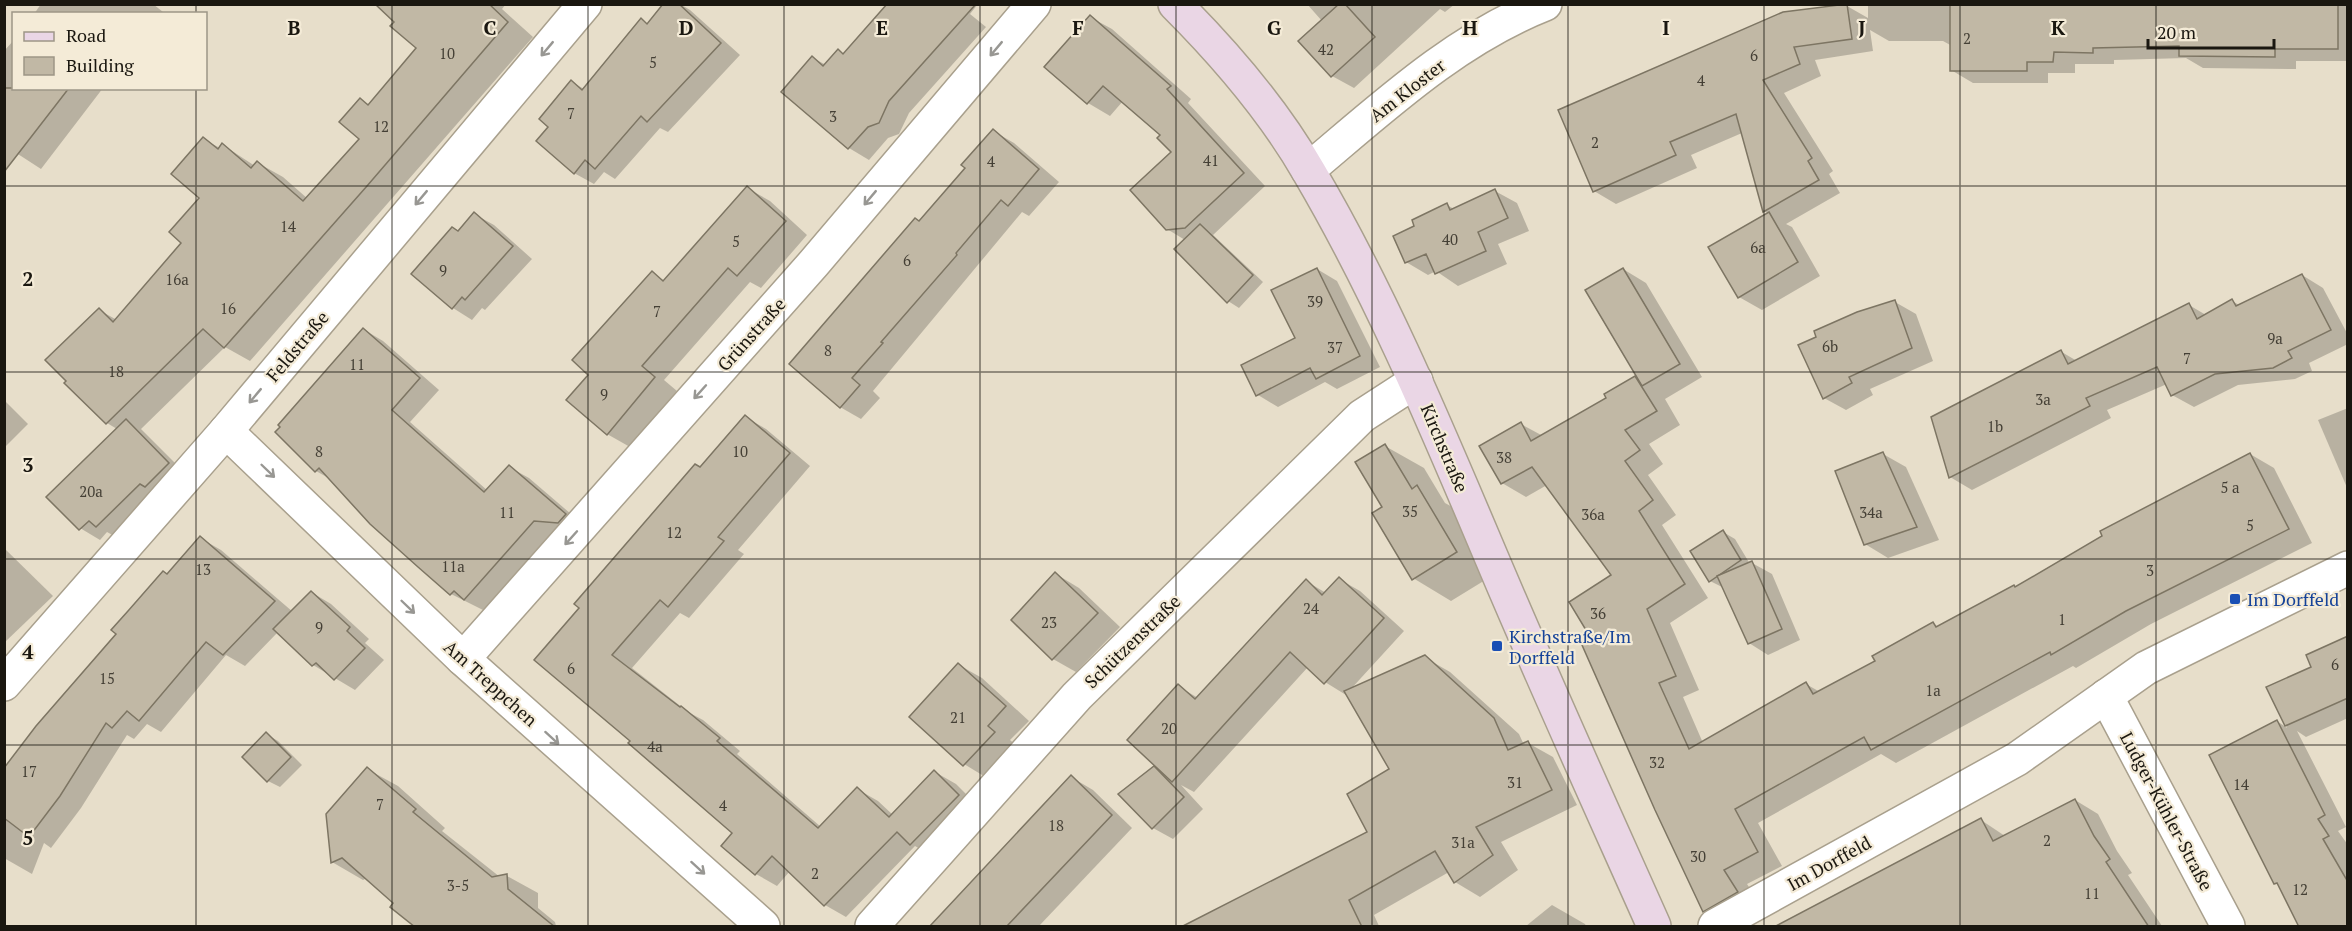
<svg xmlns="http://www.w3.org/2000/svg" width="2352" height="931" viewBox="0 0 2352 931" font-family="'PT Serif',serif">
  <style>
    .shadow { fill: #0003 }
    .building { fill: #c1b8a5; stroke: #7d7563; stroke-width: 1.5 }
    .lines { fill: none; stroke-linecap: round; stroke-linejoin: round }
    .street-casing { stroke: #a9a08d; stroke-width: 36 }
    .secondary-casing { stroke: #a9a08d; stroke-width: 36 }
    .street { stroke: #fff; stroke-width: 33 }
    .secondary { stroke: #ead6e5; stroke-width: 33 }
    .oneway { stroke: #989793 }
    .grid { fill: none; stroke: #1a1710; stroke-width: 1.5; stroke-opacity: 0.55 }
    .transit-dot { fill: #1a4fb4; stroke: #f4ebd7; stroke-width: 2 }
    .labels { text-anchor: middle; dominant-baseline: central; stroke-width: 4.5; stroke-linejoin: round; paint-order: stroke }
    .number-label { font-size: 15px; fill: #443f35 }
    .street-label { font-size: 18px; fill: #1a1710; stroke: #f4ebd7 }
    .transit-label { font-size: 18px; fill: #164399; stroke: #f4ebd7; text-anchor: start }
    .grid-label { font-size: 20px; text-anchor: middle; font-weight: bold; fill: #1a1710; stroke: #f4ebd7; stroke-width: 4.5; stroke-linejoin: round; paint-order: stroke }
  </style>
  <rect width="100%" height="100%" fill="#e7deca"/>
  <g class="shadow">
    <polygon points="41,4 153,4 163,12 34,14"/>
    <polygon points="377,4 506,4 502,9 533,37 250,361 225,347 141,429 187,475 116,537 107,532 100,540 80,528 117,429 107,423 99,310 117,320 183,243 201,197 203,139 220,148 223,145 255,166 258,163 283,177 308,199 361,139 360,100 370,105 418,48 396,22"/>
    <polygon points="665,4 680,4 690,10 740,55 668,132 660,128 615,179 604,172 594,184 574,173 550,127 572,82 584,89 641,20 648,24"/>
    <polygon points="889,4 978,4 970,14 986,27 909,113 899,134 888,138 869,160 849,148 783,92 813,58 826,65 844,55"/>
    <polygon points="1307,4 1455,4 1445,12 1440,9 1354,88 1332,76 1322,21"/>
    <polygon points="1868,4 2348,4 2348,61 2296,61 2296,69 2203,68 2186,58 2114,60 2114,64 2075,64 2075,73 2048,73 2048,83 1973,83 1951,70 1952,46 1943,41 1889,41 1870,30 1873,51 1815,60 1821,76 1784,93 1833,171 1829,174 1840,193 1786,224 1792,227 1820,276 1762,310 1739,297 1769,214 1764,211 1742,133 1691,155 1697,168 1616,204 1594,191 1847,6 1868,18"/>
    <polygon points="1090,17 1112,29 1191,99 1188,103 1265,186 1213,235 1263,282 1239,308 1228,301 1185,240 1167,229 1174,152 1162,135 1123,101 1110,116 1088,103 1046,67"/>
    <polygon points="14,40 14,88 103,88 41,169 4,145 4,51"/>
    <polygon points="993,131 1014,143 1059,182 1029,216 1022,212 873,391 880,398 861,419 840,407 791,364 920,222 967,168"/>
    <polygon points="747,188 770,201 807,235 761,288 750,282 664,380 677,391 630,447 607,434 590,374 652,273 665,281"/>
    <polygon points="1495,191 1517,203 1529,231 1498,244 1507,264 1458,286 1436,271 1428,275 1406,262 1416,227 1447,205 1454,209"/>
    <polygon points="474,214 494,225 532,259 485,310 482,308 472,320 453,308 459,232"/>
    <polygon points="1317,269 1337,281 1380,367 1337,389 1325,382 1278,407 1258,395 1297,339"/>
    <polygon points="1623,269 1646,283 1702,377 1665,399 1680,425 1649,444 1663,464 1648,475 1676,515 1662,525 1708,598 1670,623 1699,690 1683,697 1703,743 1806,684 1820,692 1877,661 1933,624 1939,627 2016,588 2250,454 2274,468 2312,543 2151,624 2076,668 2073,666 1896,763 1881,754 1758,823 1782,866 1747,884 1757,899 1724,916 1700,902 1594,641 1613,576 1547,485 1526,497 1502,483 1521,424 1543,436 1608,398 1635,377 1641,380"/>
    <polygon points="2302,275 2323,288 2348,335 2348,344 2309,363 2312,371 2295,379 2238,385 2194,407 2172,395 2167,384 2107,410 2111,418 1972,490 1950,477 2060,351 2077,361 2189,305 2206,315 2232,301 2241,306"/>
    <polygon points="1895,302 1916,314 1933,361 1870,389 1873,395 1846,410 1824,398"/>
    <polygon points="363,329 383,341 439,390 410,422 488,491 509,467 529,478 585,526 485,611 451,594 332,480 316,471 277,432"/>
    <polygon points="4,400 28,424 4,448"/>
    <polygon points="2348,408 2348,490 2318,420"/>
    <polygon points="745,417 766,429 810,466 738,550 744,554 689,618 680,613 632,668 688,712 703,720 740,751 737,754 821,827 857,789 878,801 893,815 935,772 956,784 980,808 932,856 915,846 846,917 825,905 790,871 777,886 756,874 723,846 734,833 632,740 536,660"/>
    <polygon points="1385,446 1424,468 1445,503 1456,509 1495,574 1451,601 1413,578 1384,507"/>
    <polygon points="1883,454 1906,467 1939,540 1888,558 1865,544"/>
    <polygon points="1723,532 1735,539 1750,564 1752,563 1772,574 1800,640 1768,655 1749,643 1723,586 1722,587 1710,581"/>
    <polygon points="200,538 221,550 293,612 311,592 331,604 369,639 365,643 384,660 355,690 313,665 278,632 245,666 226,655 161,732 147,724 134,739 127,735 81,808 51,848 44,843 32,874 4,858 4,770"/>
    <polygon points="4,548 53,596 4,643"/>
    <polygon points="1056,574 1079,588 1120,627 1076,672 1053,659"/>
    <polygon points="1339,579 1360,591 1404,631 1350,690 1424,657 1450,672 1519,734 1524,745 1528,743 1553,757 1577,805 1501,842 1518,870 1480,897 1455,882 1449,872 1374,915 1379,926 1226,926 1369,832 1391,769 1347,693 1346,695 1325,682 1308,667 1194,792 1181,785 1203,809 1173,839 1153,828 1120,794 1154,768 1162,773 1178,686 1198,698 1306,581 1326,593"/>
    <polygon points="2348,638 2348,718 2306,737 2297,731 2346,827 2338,831 2348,845 2348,926 2275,883 2277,721 2287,728 2268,688 2313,667"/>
    <polygon points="959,665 982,678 1029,721 1010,740 1017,746 987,778 964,764"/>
    <polygon points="266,734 278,741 302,765 280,787 268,781"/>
    <polygon points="367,769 398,786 445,828 442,831 500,877 507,876 538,893 538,908 555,922 556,926 415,926 395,903 367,878 363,880 332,862 327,815"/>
    <polygon points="1071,777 1093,790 1132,828 1039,926 931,926"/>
    <polygon points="2075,800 2098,814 2117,851 2132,873 2128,875 2162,926 1945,926 1981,820 2005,836"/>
    <polygon points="1552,905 1585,924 1586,926 1526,926"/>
  </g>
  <g class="building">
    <polygon points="375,4 489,4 508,22 367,186 224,348 203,329 106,424 64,383 66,381 45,360 99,308 113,322 181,243 169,232 199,198 171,174 203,137 218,149 222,143 251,168 257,161 303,201 359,139 339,122 360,98 368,105 416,48 390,26 394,22"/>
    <polygon points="663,4 679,4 721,43 647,122 641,116 595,169 585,160 574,174 536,141 548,127 539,119 571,80 582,90 641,18 647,24"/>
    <polygon points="887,4 976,4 889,101 879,123 868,127 848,149 781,92 812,56 823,66 838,49 843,54"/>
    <polygon points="1339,4 1345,4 1375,37 1331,77 1298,41"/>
    <polygon points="1847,4 1852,39 1794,47 1800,64 1763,80 1812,158 1808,161 1819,180 1763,212 1736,114 1670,142 1676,155 1593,192 1558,110 1783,12"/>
    <polygon points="1950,4 2338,4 2338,49 2275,49 2275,57 2179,56 2179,46 2093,48 2093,53 2054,52 2053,62 2027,62 2027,71 1950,71"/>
    <polygon points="1090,15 1171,86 1167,89 1244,173 1185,228 1166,230 1130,190 1171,152 1157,138 1160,135 1103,86 1087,104 1044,67"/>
    <polygon points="4,88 69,88 4,172"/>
    <polygon points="993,129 1039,169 1008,206 1001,200 956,253 957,255 881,342 883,343 852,378 860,385 840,408 789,364 915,218 919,221 965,168 961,165"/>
    <polygon points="747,186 786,221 737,276 728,268 642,366 655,377 607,435 566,400 588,375 572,360 652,271 663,281"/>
    <polygon points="1495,189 1508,218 1478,232 1486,251 1435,274 1426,254 1405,263 1393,236 1414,226 1412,220 1447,203 1450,210"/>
    <polygon points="474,212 513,246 465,300 462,297 452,309 411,274 452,227 458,231"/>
    <polygon points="1769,212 1798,262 1738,298 1708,247"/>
    <polygon points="1200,224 1253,275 1227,303 1174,249"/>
    <polygon points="1317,268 1360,356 1316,379 1310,368 1256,396 1241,365 1295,338 1271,290"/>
    <polygon points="1623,268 1680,364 1642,386 1585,290"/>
    <polygon points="2302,274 2331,330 2288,351 2292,358 2273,368 2215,374 2171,396 2157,367 2086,398 2090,406 1949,478 1931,417 2061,350 2068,364 2189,303 2197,319 2232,299 2236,306"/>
    <polygon points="1895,300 1912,348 1849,377 1852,383 1823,399 1798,345 1816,337 1814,331 1857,312"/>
    <polygon points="363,328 420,378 392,410 484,492 509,465 566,514 558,523 534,521 464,600 454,591 450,595 418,567 370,524 319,468 315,472 275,432 280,427 278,425"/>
    <polygon points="1635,376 1657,411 1625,430 1640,450 1625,461 1653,500 1639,511 1685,584 1647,609 1676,676 1659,683 1689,749 1806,682 1813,694 1875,661 1872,656 1933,622 1936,627 2014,585 2015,587 2102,536 2100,531 2250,453 2289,529 2126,611 2051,655 2050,652 1871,750 1864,737 1735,809 1758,852 1724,870 1738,892 1703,912 1655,810 1582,645 1592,640 1569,602 1611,575 1532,467 1501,484 1479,446 1521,422 1531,441 1606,398 1604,394"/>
    <polygon points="745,415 790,453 718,537 724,541 668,607 660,600 612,655 680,707 681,706 720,738 717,741 818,828 857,787 889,817 934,770 959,795 910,845 897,832 824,906 772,856 755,875 721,846 732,833 628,743 630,741 534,660 579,608 574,604 695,464 700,467"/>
    <polygon points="126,419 169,463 145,487 140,484 96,527 89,521 79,530 46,497"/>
    <polygon points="1385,444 1412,489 1417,485 1457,552 1412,580 1372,513 1382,507 1355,462"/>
    <polygon points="1883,452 1917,527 1864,545 1835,471"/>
    <polygon points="1723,530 1741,560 1709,582 1690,551"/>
    <polygon points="200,536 275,601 223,655 206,642 139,721 127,711 112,728 106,723 60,796 29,837 4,818 4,768 36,726 116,634 111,630 128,611 163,571 167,574"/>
    <polygon points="1752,561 1782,629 1748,644 1717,576"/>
    <polygon points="1055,572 1098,613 1052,660 1011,620"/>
    <polygon points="1339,577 1384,618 1324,684 1290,652 1172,782 1127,740 1178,684 1195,699 1306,579 1322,595"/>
    <polygon points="311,591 350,627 347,631 365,648 334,680 316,663 312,666 273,629"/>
    <polygon points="2348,636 2348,698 2285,726 2266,687 2311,667 2306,655"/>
    <polygon points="1425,655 1494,718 1508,750 1528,741 1552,790 1476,827 1493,855 1454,883 1435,851 1349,900 1362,927 1181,927 1367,832 1347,794 1389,769 1344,691"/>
    <polygon points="958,663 1006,706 988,726 995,732 963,766 909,717"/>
    <polygon points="2277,720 2325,815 2318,819 2329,836 2323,839 2348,882 2348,927 2299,927 2277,883 2274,884 2209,755"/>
    <polygon points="266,732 291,757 267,782 242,757"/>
    <polygon points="1154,766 1184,797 1152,829 1118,794"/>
    <polygon points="367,767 416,809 413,812 492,877 507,874 508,889 555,927 415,927 390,907 393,903 342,858 331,863 326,814"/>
    <polygon points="1071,775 1112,815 1006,927 929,927"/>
    <polygon points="2075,799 2094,836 2110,859 2106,862 2149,927 1774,927 1981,818 1993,841"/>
  </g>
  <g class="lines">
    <g class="street-casing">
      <g id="street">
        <path d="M1308,170C1382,108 1454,40 1545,4"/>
        <polyline points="226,431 463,659 763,926"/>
        <polyline points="463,659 814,263 1034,4"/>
        <polyline points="4,684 226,431 585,4"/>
        <polyline points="2106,696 2228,926"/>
        <polyline points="872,926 1077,696 1362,416 1416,381"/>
        <polyline points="1715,926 2017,759 2146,668 2348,568"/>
      </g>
    </g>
    <g class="secondary-casing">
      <path id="secondary" d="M1175,4C1225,54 1274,111 1309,172C1382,296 1437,429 1493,561C1545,684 1600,805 1654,926"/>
    </g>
    <use href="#street" class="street"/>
    <use href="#secondary" class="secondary"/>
  </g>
  <defs><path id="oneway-shaft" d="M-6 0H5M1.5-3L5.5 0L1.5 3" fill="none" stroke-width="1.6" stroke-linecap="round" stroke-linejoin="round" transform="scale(1.5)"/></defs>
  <g class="oneway">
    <use href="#oneway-shaft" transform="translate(547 49) rotate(130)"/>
    <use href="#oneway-shaft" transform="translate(996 49) rotate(130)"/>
    <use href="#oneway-shaft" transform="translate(421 198) rotate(130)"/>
    <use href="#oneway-shaft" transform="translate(870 198) rotate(130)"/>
    <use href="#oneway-shaft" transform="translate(700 392) rotate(132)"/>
    <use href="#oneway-shaft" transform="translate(255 396) rotate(130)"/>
    <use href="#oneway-shaft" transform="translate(268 471) rotate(44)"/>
    <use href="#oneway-shaft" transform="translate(571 538) rotate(132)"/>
    <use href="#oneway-shaft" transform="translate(408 607) rotate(44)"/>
    <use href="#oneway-shaft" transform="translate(552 738) rotate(42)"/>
    <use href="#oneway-shaft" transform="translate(698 868) rotate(42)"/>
  </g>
  <path class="grid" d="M196,4V14M392,4V926M588,4V926M784,4V926M980,4V926M1176,4V926M1372,4V926M1568,4V926M1764,4V926M1960,4V926M2156,4V926M196,88V926M4,186H2348M4,372H2348M4,559H2348M4,745H2348"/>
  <g class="transit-dot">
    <rect x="2229" y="593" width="12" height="12" rx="3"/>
    <rect x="1491" y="640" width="12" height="12" rx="3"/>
  </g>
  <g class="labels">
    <g class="number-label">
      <text x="1967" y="38">2</text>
      <text x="1326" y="49">42</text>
      <text x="447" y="53">10</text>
      <text x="1754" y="55">6</text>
      <text x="653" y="62">5</text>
      <text x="1701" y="80">4</text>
      <text x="571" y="113">7</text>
      <text x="833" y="116">3</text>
      <text x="381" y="126">12</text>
      <text x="1595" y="142">2</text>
      <text x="1211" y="160">41</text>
      <text x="991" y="161">4</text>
      <text x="288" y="226">14</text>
      <text x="1450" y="239">40</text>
      <text x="736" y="241">5</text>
      <text x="1758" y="247">6a</text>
      <text x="907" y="260">6</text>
      <text x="443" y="270">9</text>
      <text x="177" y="279">16a</text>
      <text x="1315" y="301">39</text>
      <text x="228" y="308">16</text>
      <text x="657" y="311">7</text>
      <text x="2275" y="338">9a</text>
      <text x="1830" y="346">6b</text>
      <text x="1335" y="347">37</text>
      <text x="828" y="350">8</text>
      <text x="2187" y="358">7</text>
      <text x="357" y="364">11</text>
      <text x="116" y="371">18</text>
      <text x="604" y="394">9</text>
      <text x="2043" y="399">3a</text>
      <text x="1995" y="426">1b</text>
      <text x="319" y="451">8</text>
      <text x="740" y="451">10</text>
      <text x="1504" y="457">38</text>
      <text x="2230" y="487">5 a</text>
      <text x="91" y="491">20a</text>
      <text x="1410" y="511">35</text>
      <text x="507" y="512">11</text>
      <text x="1871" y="512">34a</text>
      <text x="1593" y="514">36a</text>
      <text x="2250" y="525">5</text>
      <text x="674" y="532">12</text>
      <text x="453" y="566">11a</text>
      <text x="203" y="569">13</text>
      <text x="2150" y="570">3</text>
      <text x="1311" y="608">24</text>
      <text x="1598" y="613">36</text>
      <text x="2062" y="619">1</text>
      <text x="1049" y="622">23</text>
      <text x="319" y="627">9</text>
      <text x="2335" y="664">6</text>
      <text x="571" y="668">6</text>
      <text x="107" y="678">15</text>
      <text x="1933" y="690">1a</text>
      <text x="958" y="717">21</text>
      <text x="1169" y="728">20</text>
      <text x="655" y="746">4a</text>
      <text x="1657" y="762">32</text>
      <text x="29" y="771">17</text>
      <text x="1515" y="782">31</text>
      <text x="2241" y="784">14</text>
      <text x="380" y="804">7</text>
      <text x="723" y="805">4</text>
      <text x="1056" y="825">18</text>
      <text x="2047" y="840">2</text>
      <text x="1463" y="842">31a</text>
      <text x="1698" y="856">30</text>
      <text x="815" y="873">2</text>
      <text x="458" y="885">3-5</text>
      <text x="2300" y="889">12</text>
      <text x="2092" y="893">11</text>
    </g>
    <g class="street-label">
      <text transform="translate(1407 90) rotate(-38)">Am Kloster</text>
      <text transform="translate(751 334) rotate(-48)">Grünstraße</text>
      <text transform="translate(297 346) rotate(-50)">Feldstraße</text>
      <text transform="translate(1445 448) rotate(67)">Kirchstraße</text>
      <text transform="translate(1132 641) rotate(-44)">Schützenstraße</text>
      <text transform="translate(491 683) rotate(42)">Am Treppchen</text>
      <text transform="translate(2167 811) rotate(62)">Ludger-Kühler-Straße</text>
      <text transform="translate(1829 863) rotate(-29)">Im Dorffeld</text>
    </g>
    <g class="transit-label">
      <text x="2247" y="599">Im Dorffeld</text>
      <text x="1509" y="636">Kirchstraße/Im<tspan x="1509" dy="21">Dorffeld</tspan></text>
    </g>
  </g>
  <g class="grid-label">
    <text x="294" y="35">B</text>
    <text x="490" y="35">C</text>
    <text x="686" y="35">D</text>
    <text x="882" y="35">E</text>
    <text x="1078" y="35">F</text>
    <text x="1274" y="35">G</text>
    <text x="1470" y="35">H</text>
    <text x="1666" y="35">I</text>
    <text x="1862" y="35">J</text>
    <text x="2058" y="35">K</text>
    <text x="28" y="286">2</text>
    <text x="28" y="472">3</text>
    <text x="28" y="659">4</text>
    <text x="28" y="845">5</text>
  </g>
  <rect width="2352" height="931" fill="none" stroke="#1a1710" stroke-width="12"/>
  <rect x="12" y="12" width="195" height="78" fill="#f4ebd7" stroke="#9d9687" stroke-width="1.5"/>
  <rect x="24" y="32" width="30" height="9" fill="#ead6e5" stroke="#9d9687" stroke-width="1.5"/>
  <text x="66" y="42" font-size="18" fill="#1a1710">Road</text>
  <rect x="24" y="57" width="30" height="18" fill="#c1b8a5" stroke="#9d9687" stroke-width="1.5"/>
  <text x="66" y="72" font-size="18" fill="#1a1710">Building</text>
  <path d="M2148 39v9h126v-9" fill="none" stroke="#1a1710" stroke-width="3"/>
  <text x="2157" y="39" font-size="18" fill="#1a1710" stroke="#f4ebd7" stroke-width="4.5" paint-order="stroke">20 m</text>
</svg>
